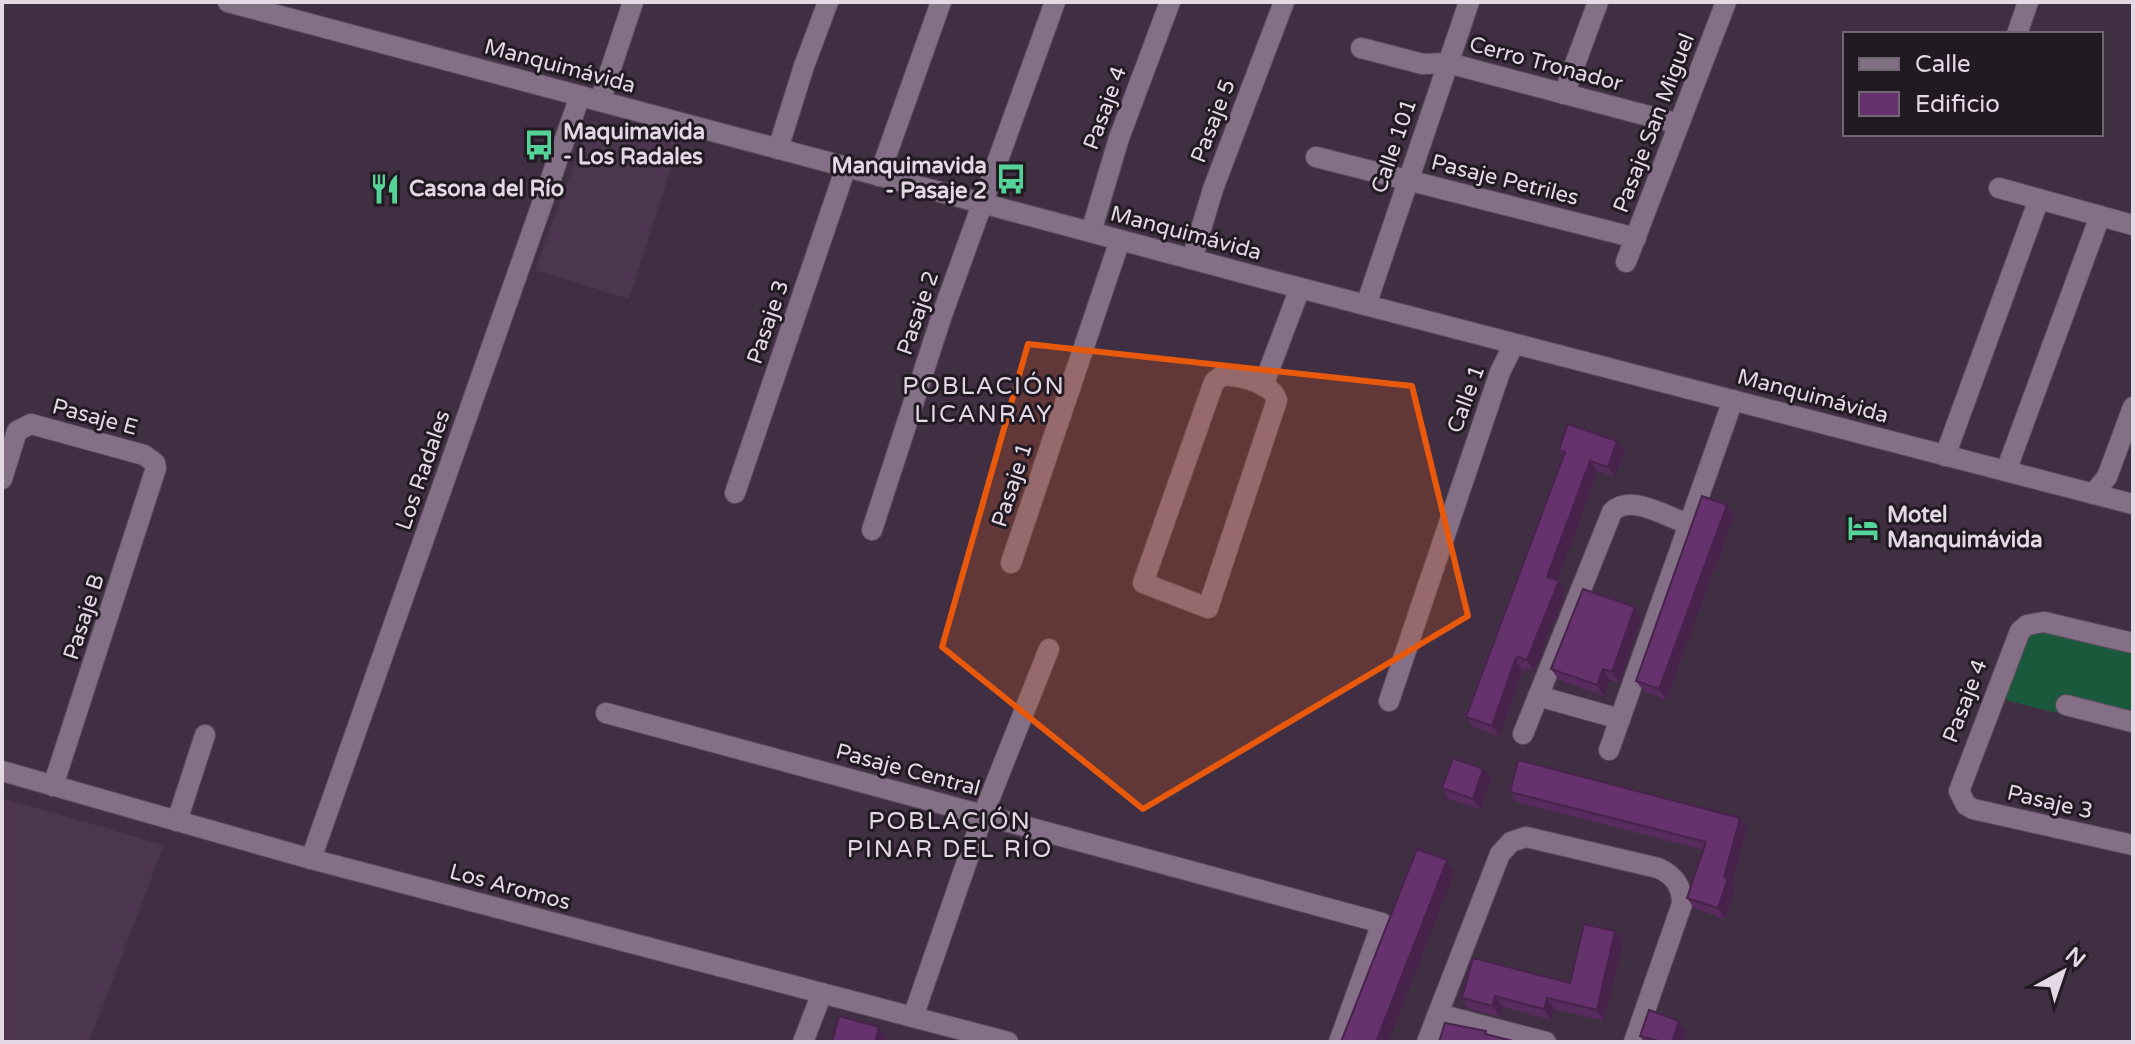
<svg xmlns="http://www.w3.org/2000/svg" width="2135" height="1044" viewBox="0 0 2135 1044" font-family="'Varela Round',sans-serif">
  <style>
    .built { fill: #4c364f }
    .green { fill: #1b593d }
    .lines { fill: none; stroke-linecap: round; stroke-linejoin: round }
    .minor-casing { stroke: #5c4c5e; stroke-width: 22 }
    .minor { stroke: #836f86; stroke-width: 20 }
    .wall { fill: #582b5e }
    .shaded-wall { fill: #47234c }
    .building { fill: #66326d; stroke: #47234c; stroke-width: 2 }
    .marked { fill: #e8590c; fill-opacity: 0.2; stroke: #e8590c; stroke-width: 6; stroke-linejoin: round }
    .labels { text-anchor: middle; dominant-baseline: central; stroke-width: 6; stroke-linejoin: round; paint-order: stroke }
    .street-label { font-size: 22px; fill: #e4d8e5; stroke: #221a23 }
    .poi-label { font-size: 22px; font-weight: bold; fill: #e4d8e5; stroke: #221a23; text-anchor: start }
    .neighbourhood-label { font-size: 24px; letter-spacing: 2px; fill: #e4d8e5; stroke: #221a23 }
  </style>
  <rect width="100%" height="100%" fill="#402f43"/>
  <g class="built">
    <polygon points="590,121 679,143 629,299 535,270"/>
    <polygon points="2,798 164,845 89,1042 2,1042"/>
  </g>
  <path class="green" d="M2038,630L2133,652V714L2062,695L2057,713L2006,700C2012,677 2015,641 2038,630Z"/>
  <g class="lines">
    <g class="minor-casing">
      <g id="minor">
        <polyline points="228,2 1300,288 2133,504"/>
        <polyline points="2017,34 2028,2"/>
        <polyline points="1361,48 1423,64 1448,63 1679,124"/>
        <polyline points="1564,94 1598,2"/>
        <polyline points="600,101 633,2"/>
        <polyline points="778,149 804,66 828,2"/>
        <polyline points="1316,157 1636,238"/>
        <polyline points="879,176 941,2"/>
        <polyline points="1999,188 2133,225"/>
        <polyline points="1091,232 1119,138 1170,2"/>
        <polyline points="1192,259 1213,189 1284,2"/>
        <polyline points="1626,262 1726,2"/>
        <polyline points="1366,305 1469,2"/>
        <path d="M1223,375C1240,376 1272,383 1277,400L1208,608L1143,583L1214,382Z"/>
        <polyline points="1263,386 1300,288"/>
        <polyline points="1945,456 2039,199"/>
        <polyline points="2006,471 2100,216"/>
        <polyline points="2,479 17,431 31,424 144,455 155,463 156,468 53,786"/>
        <polyline points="735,493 846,167"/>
        <polyline points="2093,494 2107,477 2133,407"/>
        <polyline points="872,530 942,315 1055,2"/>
        <polyline points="1011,563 1120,240"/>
        <polyline points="2133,643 2044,622 2027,625 2020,631 1959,791 1966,805 1973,809 2133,845"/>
        <polyline points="1538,696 1620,719"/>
        <polyline points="1389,701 1500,372 1514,344"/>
        <polyline points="2066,705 2133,722"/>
        <polyline points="606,713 1382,923 1339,1042"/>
        <path d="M1523,734L1612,512C1630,493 1667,517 1688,524"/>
        <polyline points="1609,750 1733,400"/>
        <polyline points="2,771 311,859 1008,1042"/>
        <polyline points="177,821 205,735"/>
        <polyline points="311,859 580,96"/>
        <polyline points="1438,1014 1546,1042"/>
        <polyline points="913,1017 983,815 1049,649"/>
        <polyline points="803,1042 822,993"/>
        <path d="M1427,1042L1500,854L1511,842L1526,837L1658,868C1674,875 1682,886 1682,904L1634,1042"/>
      </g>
    </g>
    <use href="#minor" class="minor"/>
  </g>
  <g class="wall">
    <polygon points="1559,450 1624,452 1615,477 1598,471 1557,580 1566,591 1534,671 1526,668 1523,671 1499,736 1474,727 1466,717 1563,455"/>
    <polygon points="1727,505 1734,516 1666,700 1644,692 1636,681"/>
    <polygon points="1642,618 1619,683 1610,680 1604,696 1559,680 1551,669"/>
    <polygon points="1483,769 1491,780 1480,809 1449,799 1442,788"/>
    <polygon points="1510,792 1740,818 1747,828 1732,884 1735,889 1725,919 1694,908 1687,898 1704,850 1517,802"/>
    <polygon points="1615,931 1623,941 1604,1021 1554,1009 1551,1020 1503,1007 1500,1017 1469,1009 1462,998 1570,983"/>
    <polygon points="1679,1021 1687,1032 1683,1042 1644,1042 1640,1036"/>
  </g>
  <g class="shaded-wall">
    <polygon points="1617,441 1624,452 1615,477 1608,467"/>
    <polygon points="1590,461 1598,471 1555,587 1547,577"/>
    <polygon points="1727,505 1734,516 1666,700 1659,689"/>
    <polygon points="1559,581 1566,591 1534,671 1527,660"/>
    <polygon points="1635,607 1642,618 1619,683 1612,672"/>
    <polygon points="1515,660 1523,671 1499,736 1492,726"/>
    <polygon points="1603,669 1610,680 1604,696 1597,685"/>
    <polygon points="1483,769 1491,780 1480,809 1473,799"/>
    <polygon points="1740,818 1747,828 1732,884 1735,889 1725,919 1718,908 1724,877"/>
    <polygon points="1447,860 1455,871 1388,1042 1376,1042"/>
    <polygon points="1615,931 1623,941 1604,1021 1597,1010"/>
    <polygon points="1495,996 1503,1007 1500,1017 1493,1006"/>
    <polygon points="1547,998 1554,1009 1551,1020 1544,1009"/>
    <polygon points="1679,1021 1687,1032 1683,1042 1672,1042"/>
    <polygon points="879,1027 887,1038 885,1042 875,1042"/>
  </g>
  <g class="building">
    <polygon points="1568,424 1617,441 1608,467 1590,461 1547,577 1559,581 1527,660 1518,657 1515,660 1492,726 1466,717 1565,452 1559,450"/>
    <polygon points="1702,496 1727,505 1659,689 1636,681"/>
    <polygon points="1583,589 1635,607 1612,672 1603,669 1597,685 1551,669"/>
    <polygon points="1453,758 1483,769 1473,799 1442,788"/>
    <polygon points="1518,760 1740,818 1724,877 1728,878 1718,908 1687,898 1706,842 1510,792"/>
    <polygon points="1417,849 1447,860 1376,1042 1341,1042"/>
    <polygon points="1584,924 1615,931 1597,1010 1547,998 1544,1009 1495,996 1493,1006 1462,998 1473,958 1570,983"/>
    <polygon points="1649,1010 1679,1021 1672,1042 1663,1042 1640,1036"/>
    <polygon points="839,1016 879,1027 875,1042 832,1042"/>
    <polygon points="1445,1023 1486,1031 1485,1034 1517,1042 1439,1042"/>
  </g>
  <path class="marked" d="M1028,344L1412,386L1468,616L1143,809L942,647Z"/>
  <defs>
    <g id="bus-bare" transform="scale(2.4)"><path d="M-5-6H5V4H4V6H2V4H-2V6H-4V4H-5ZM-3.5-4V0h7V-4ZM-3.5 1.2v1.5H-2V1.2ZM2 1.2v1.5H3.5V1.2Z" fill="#53d397" stroke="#221a23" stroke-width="2.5" paint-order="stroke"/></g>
    <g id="restaurant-bare" transform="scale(2.4)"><path d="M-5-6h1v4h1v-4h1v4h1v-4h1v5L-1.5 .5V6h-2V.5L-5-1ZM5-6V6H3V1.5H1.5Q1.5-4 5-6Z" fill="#53d397" stroke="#221a23" stroke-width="2.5" paint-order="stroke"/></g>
    <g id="hotel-bare" transform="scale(2.4)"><path d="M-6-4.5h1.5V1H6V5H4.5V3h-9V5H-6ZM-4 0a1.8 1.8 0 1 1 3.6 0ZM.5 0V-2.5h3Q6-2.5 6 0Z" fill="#53d397" stroke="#221a23" stroke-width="2.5" paint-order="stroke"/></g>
  </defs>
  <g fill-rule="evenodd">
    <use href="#bus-bare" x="539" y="145"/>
    <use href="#bus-bare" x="1011" y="179"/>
    <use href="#restaurant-bare" x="385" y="189"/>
    <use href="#hotel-bare" x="1863" y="528"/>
  </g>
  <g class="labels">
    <g class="street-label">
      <text transform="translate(1546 64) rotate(15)">Cerro Tronador</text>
      <text transform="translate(560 66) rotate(15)">Manquimávida</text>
      <text transform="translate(1105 108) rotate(-70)">Pasaje 4</text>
      <text transform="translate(1213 121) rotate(-69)">Pasaje 5</text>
      <text transform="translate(1654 123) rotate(-69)">Pasaje San Miguel</text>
      <text transform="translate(1394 146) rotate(-71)">Calle 101</text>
      <text transform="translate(1505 180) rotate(14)">Pasaje Petriles</text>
      <text transform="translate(1186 233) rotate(15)">Manquimávida</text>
      <text transform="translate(918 313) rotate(-71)">Pasaje 2</text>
      <text transform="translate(768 322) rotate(-71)">Pasaje 3</text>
      <text transform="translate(1813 396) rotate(15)">Manquimávida</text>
      <text transform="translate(1466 399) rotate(-70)">Calle 1</text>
      <text transform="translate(95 417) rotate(15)">Pasaje E</text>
      <text transform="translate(423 470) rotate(-71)">Los Radales</text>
      <text transform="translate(1012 485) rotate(-72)">Pasaje 1</text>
      <text transform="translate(84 617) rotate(-72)">Pasaje B</text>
      <text transform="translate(1965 701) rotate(-69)">Pasaje 4</text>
      <text transform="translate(908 770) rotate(15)">Pasaje Central</text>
      <text transform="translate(2050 802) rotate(13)">Pasaje 3</text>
      <text transform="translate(510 887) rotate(15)">Los Aromos</text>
    </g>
    <g class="poi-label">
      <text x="563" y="132">Maquimavida<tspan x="563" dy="25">- Los Radales</tspan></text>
      <text x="987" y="166" text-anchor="end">Manquimavida<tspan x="987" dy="25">- Pasaje 2</tspan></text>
      <text x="409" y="189">Casona del Río</text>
      <text x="1887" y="515">Motel<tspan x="1887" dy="25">Manquimávida</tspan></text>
    </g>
    <g class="neighbourhood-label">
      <text x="984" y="386">POBLACIÓN<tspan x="984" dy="28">LICANRAY</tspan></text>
      <text x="950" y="821">POBLACIÓN<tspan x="950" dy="28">PINAR DEL RÍO</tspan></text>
    </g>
  </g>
  <rect width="2135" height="1044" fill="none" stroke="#e4d8e5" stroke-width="8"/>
  <rect x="1843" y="32" width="260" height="104" fill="#221a23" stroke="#706671" stroke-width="2"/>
  <rect x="1859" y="58" width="40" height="12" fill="#836f86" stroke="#706671" stroke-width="2"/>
  <text x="1915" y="72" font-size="24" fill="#e4d8e5">Calle</text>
  <rect x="1859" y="92" width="40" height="24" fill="#66326d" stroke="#706671" stroke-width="2"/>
  <text x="1915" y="112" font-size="24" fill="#e4d8e5">Edificio</text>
  <g transform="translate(2063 972) rotate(40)" stroke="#221a23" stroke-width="6" paint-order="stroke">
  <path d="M0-6L14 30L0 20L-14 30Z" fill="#e4d8e5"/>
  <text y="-12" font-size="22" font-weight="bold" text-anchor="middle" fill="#e4d8e5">N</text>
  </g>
</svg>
